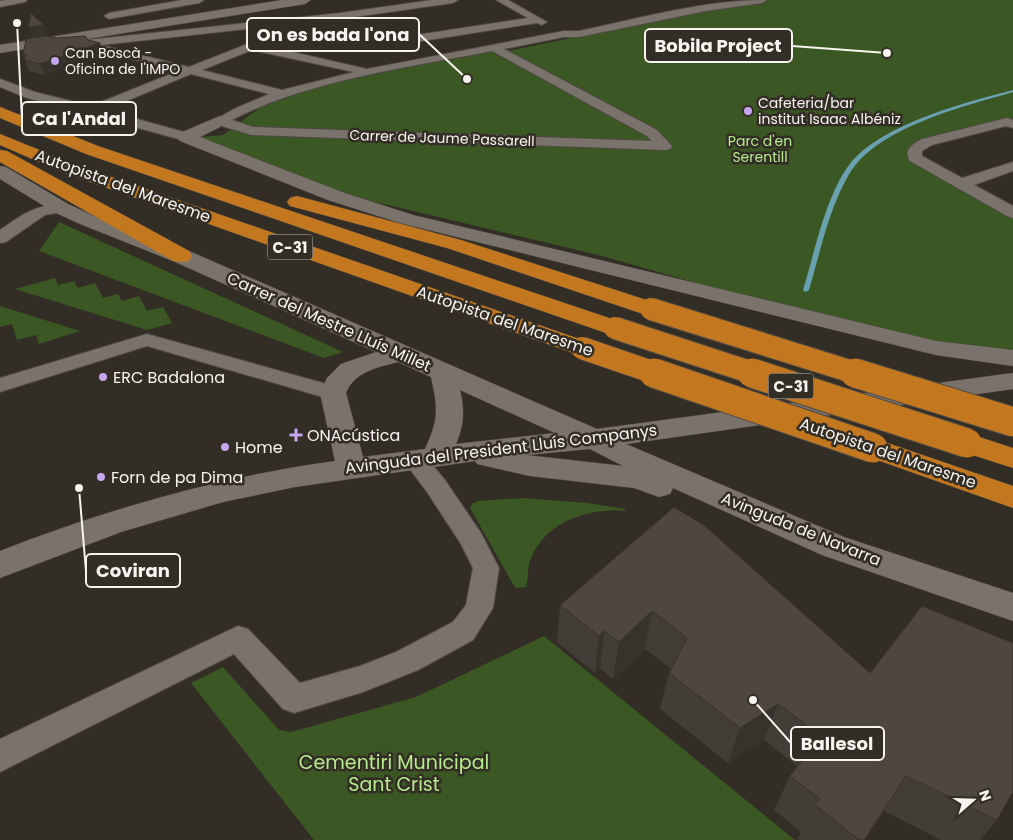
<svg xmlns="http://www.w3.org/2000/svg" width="1013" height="840" viewBox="0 0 1013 840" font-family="Poppins,sans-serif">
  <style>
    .green { fill: #3b5724 }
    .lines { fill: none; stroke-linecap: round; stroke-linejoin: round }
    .stream { fill: #6aa1b0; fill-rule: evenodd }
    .minor-casing { stroke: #4f4a44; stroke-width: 2 }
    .tertiary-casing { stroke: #4f4a44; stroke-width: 1 }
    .motorway-casing { stroke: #4f4a44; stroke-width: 1 }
    .minor { fill: #7a736b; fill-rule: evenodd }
    .tertiary { fill: #7a736b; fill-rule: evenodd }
    .motorway { fill: #c3771e; fill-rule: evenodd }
    .motorway-bridge-far1-casing { stroke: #4f4a44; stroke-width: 24; stroke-linecap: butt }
    .motorway-bridge-casing { stroke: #4f4a44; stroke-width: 31; stroke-linecap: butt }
    .motorway-bridge-far1 { stroke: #c3771e; stroke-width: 22 }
    .motorway-bridge { stroke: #c3771e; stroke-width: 29 }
    .wall { fill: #423d36 }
    .shaded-wall { fill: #36322c }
    .building { fill: #4d473f; stroke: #36322c }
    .poi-dot { fill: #c8a6ef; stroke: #322d25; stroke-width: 2 }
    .labels { text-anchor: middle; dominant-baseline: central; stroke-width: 5; stroke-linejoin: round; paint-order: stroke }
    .far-poi-label { font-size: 14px; fill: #f7f3ee; stroke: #322d25; text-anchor: start }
    .far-street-label { font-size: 14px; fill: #f7f3ee; stroke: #322d25 }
    .far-park-label { font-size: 14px; fill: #b6eb8d; stroke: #322d25 }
    .shield { fill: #322d25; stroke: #bcb8b2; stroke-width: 1 }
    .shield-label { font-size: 15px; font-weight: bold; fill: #f7f3ee }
    .street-label { font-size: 16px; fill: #f7f3ee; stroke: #322d25 }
    .poi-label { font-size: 16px; fill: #f7f3ee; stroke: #322d25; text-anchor: start }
    .near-park-label { font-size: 19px; fill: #b6eb8d; stroke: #322d25 }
    .leader { fill: none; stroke: #f7f3ee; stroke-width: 2 }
    .callout-dot { fill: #f7f3ee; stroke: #322d25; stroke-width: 2 }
    .callout { fill: #322d25; stroke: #f7f3ee; stroke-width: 2 }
    .callout-label { font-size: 18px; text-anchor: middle; font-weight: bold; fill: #f7f3ee }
  </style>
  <rect width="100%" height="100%" fill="#322d25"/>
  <g class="green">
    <polygon points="772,0 1013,0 1013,120 1002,119 974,128 962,128 924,139 910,146 907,154 908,157 1013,217 1013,359 749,298 602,256 371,201 279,171 200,137 223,135 262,106 327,84 486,51 513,50 710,9"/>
    <polygon points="59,222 343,352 324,358 39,251"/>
    <polygon points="55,278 58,285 74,281 78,288 95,283 103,298 118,294 122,301 139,296 147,311 163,307 172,323 147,330 15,289"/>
    <polygon points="0,306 80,331 39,344 36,335 17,340 12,324 0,327"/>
    <path d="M522,498L588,503L625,509V511C588,508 547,521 531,558C527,568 529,577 526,587L516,588L513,584L470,508L472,504L478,501Z"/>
    <polygon points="544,636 795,840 314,840 191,683 223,667 279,730 291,732 416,697"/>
  </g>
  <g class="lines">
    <path class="stream" d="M1013,90V92C962,107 873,128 847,178C828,212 820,253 809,290L806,292L804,291L803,290C815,251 825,198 849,165C879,125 966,102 1013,90Z"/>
    <g class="minor-casing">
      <g id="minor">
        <polygon points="6,0 27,0 25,2 0,7 0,1"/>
        <polygon points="182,0 204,0 199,3 109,19 104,16 109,13"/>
        <path d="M432,0H458L453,3L333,20L390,39L528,18L496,0H508L547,22L542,25L537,23L403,44L409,48L403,51L333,26L320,25V21L101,45L189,67L295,25L299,26L300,28L299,30L262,45L367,69L564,31H579C641,18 704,0 767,0L762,3L706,11L579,37H564L504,49L657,130L672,146L670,149L665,150L252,135L215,124L213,121L234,109L269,94L191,74L105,110L191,134L193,137L191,140L186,141L27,98L0,87V79L35,92L91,106L178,71L92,49L91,46L63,44L61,42L63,40H86L340,13ZM252,50L354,72L282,90L202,70ZM492,51L647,136L652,141L253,127L232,120C306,81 409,67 492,51Z"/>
        <path d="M1007,118L1013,120V128L1006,126L932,145L922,151V156L962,178L1013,162V171L974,185L1013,206V218L1007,216L910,161C903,149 913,144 922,139Z"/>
        <path d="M61,203L67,205L69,208L67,211L45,215L6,242L0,243V230C23,214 32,207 61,203Z"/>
        <polygon points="147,334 341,388 344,393 341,398 333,400 147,346 0,392 0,378"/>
        <polygon points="415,452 423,454 445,480 481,533 499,568 493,608 473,640 418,670 363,692 294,713 283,709 234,654 0,772 0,739 238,626 248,629 300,683 360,666 396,652 453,622 466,605 473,568 461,544 427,492 403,460 407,454"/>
      </g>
    </g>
    <g class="tertiary-casing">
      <g id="tertiary">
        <polygon points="282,0 311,0 305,4 0,53 0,45"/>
        <polygon points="220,116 226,118 228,121 226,124 200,137 342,192 413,215 936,341 1013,350 1013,366 936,355 400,223 328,200 180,141 177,137 180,133"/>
        <path d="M0,166L6,167L68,204L94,216L189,251L597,429L1013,373V389L626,444L844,537L1013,593V621L822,555L673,488L670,494L659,497L634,488L530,476L477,464L475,461L295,487L223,502L121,532L0,578V551C108,509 219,477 335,461L320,393L327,378L341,364L376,352L173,261L80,224L54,212L0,179ZM398,362L431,377C438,408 439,419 425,449L363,457L346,393C354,372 378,367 398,362ZM460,390L555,433L456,444C464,425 465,410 460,390ZM590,449L623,466L526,455Z"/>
      </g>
    </g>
    <g class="motorway-casing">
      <g id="motorway">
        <polygon points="0,107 98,146 624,323 627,328 624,333 615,335 606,333 86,154 0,118"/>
        <polygon points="0,134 74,164 591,343 594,348 591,353 582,355 573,353 62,172 0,145"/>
        <polygon points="0,150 7,151 189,251 192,256 189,261 181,262 173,261 0,162"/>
        <polygon points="297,196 461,240 659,304 663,309 659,314 651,316 643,314 447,248 290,206 287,202 290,198"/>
        <polygon points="967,433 1013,448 1013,468 957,450 953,443 957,436"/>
        <polygon points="873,438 1013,486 1013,508 863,455 859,448 863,441"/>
      </g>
    </g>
    <use href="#minor" class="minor"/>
    <use href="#tertiary" class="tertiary"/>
    <use href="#motorway" class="motorway"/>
    <g class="motorway-bridge-far1-casing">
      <g id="motorway-bridge-far1">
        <polyline points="651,309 859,374"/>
        <polyline points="615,328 756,374"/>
        <polyline points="582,348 658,374"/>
      </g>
    </g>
    <g class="motorway-bridge-casing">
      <g id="motorway-bridge">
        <polyline points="654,373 873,448"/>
        <polyline points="752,373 967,443"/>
        <polyline points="855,373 1013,422"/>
      </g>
    </g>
    <use href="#motorway-bridge-far1" class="motorway-bridge-far1"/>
    <use href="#motorway-bridge" class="motorway-bridge"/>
  </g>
  <g class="wall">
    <polygon points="58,38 88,40 100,43 103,54 44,75 29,71 23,55"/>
    <polygon points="674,507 997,820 980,840 941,840 884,811 865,840 799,840 798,839 801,832 774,810 790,776 797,766 764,740 728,763 660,709 669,673 671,669 645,649 613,679 600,668 595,673 557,642 560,605"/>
  </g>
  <g class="shaded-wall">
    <polygon points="44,25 47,36 32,38 28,27"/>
    <polygon points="100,43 103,54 44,75 40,64"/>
    <polygon points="652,611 645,649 613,679 619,642"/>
    <polygon points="604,631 600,668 595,673 599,636"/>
    <polygon points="778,704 764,740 728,763 740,728"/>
    <polygon points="906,776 865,840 864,840"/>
  </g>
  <g class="building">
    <polygon points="31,13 44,25 28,27"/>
    <polygon points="46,36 58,38 85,36 88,40 100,43 40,64 25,60 26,54 23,55 26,39"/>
    <polygon points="674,507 705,526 870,673 922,606 1013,643 1013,792 997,820 906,776 864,840 859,840 815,805 820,799 790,776 821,736 778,704 740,728 669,673 687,638 652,611 619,642 604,631 599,636 560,605"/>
  </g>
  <g class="poi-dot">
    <circle cx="55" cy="61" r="5"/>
    <circle cx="748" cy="111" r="5"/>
    <circle cx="103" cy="377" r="5"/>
    <path d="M293.5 427.5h5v5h5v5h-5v5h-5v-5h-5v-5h5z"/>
    <circle cx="225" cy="447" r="5"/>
    <circle cx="101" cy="477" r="5"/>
  </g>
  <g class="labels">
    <g class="far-poi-label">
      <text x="65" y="53">Can Boscà -<tspan x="65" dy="16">Oficina de l'IMPO</tspan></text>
      <text x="758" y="103">Cafeteria/bar<tspan x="758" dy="16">institut Isaac Albéniz</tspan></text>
    </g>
    <g class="far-street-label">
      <text transform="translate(442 138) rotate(2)">Carrer de Jaume Passarell</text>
    </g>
    <g class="far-park-label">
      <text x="760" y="141">Parc d'en<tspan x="760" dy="16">Serentill</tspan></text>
    </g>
    <g class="shield">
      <rect x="267.5" y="234.5" width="45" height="25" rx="4"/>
      <rect x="768.5" y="373.5" width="45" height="25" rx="4"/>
    </g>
    <g class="shield-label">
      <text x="290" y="247">C-31</text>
      <text x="791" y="386">C-31</text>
    </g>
    <g class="street-label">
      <text transform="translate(123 186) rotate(20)">Autopista del Maresme</text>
      <text transform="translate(505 321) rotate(19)">Autopista del Maresme</text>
      <text transform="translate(329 322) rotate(24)">Carrer del Mestre Lluís Millet</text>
      <text transform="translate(501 449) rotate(-7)">Avinguda del President Lluís Companys</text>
      <text transform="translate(888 453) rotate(19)">Autopista del Maresme</text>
      <text transform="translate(801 529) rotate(22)">Avinguda de Navarra</text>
    </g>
    <g class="poi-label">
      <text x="113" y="377">ERC Badalona</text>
      <text x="307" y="435">ONAcústica</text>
      <text x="235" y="447">Home</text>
      <text x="111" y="477">Forn de pa Dima</text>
    </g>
    <g class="near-park-label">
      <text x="394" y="762">Cementiri Municipal<tspan x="394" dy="22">Sant Crist</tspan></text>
    </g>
  </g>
  <path class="leader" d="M467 79L419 34M887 53L792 46M17 23L22 119M79 488L86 571M753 700L791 743"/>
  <g class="callout-dot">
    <circle cx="467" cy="79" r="5"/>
    <circle cx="887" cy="53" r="5"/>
    <circle cx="17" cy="23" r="5"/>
    <circle cx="79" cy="488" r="5"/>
    <circle cx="753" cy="700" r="5"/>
  </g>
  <g class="callout">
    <rect x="247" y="18" width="172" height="33" rx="5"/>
    <rect x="645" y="29" width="147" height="33" rx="5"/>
    <rect x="22" y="102" width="114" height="33" rx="5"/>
    <rect x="86" y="554" width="94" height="33" rx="5"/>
    <rect x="791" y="727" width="93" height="33" rx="5"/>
  </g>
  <g class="callout-label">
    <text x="333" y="41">On es bada l'ona</text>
    <text x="718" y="52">Bobila Project</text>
    <text x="79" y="125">Ca l'Andal</text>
    <text x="133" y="577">Coviran</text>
    <text x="837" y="750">Ballesol</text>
  </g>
  <g transform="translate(973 800) rotate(70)" stroke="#322d25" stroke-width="4" paint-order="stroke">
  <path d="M0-4L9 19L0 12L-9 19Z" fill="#f7f3ee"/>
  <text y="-8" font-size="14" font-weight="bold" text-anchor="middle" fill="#f7f3ee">N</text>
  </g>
</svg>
